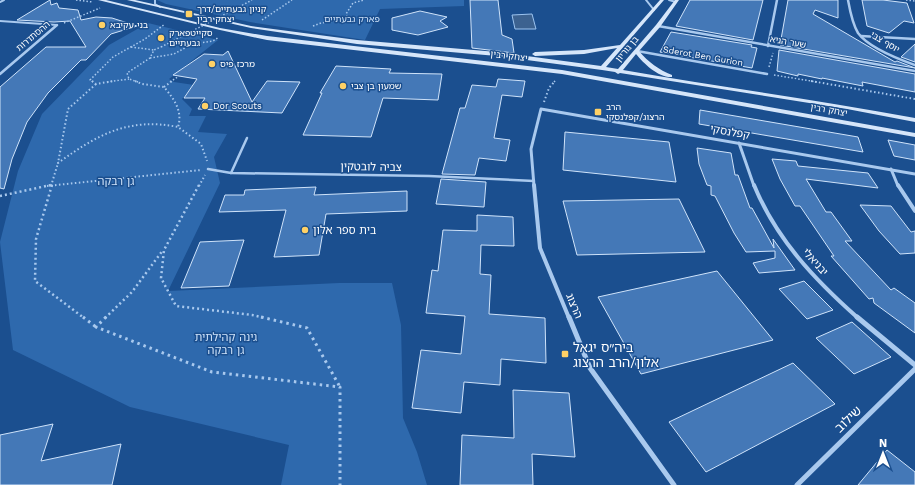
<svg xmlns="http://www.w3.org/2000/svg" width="915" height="485" viewBox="0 0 915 485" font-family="'Work Sans','Noto Sans Hebrew',sans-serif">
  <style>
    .green { fill: #2e69ad }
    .water { fill: #3c6290; stroke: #9cc4f0 }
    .building { fill: #4478b7; stroke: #cfe3fa }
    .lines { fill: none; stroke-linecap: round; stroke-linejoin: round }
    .path-far3 { stroke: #a9c9ee; stroke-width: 1.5; stroke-dasharray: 1.5 2; stroke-linecap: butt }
    .path-far2 { stroke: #a9c9ee; stroke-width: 2; stroke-dasharray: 1.5 2.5; stroke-linecap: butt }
    .path-far1 { stroke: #a9c9ee; stroke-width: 2.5; stroke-dasharray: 2 3; stroke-linecap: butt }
    .path { stroke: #a9c9ee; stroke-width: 3; stroke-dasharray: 2.5 4; stroke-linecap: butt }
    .lane-far1 { stroke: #a9c9ee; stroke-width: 2 }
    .lane { stroke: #a9c9ee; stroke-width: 2.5 }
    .street-far3 { stroke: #a9c9ee; stroke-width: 2.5 }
    .street-far2 { stroke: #a9c9ee; stroke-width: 3 }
    .street-far1 { stroke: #a9c9ee; stroke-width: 4 }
    .street { stroke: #a9c9ee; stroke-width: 5 }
    .secondary { fill: #d6e6fa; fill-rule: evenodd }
    .path-bridge { stroke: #a9c9ee; stroke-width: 1.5; stroke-dasharray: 1.5 2; stroke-linecap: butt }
    .poi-dot { fill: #ffd166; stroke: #1b4f8f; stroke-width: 1.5 }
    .labels { text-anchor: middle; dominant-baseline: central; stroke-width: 3; stroke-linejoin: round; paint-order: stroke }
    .far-poi-label { font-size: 9px; fill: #fff; stroke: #1b4f8f; text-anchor: start }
    .far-park-label { font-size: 9px; fill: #cfe3fa; stroke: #1b4f8f }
    .far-street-label { font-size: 9px; fill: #fff; stroke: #1b4f8f }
    .street-label { font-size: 11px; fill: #fff; stroke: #1b4f8f }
    .park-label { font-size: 11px; fill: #cfe3fa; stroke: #1b4f8f }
    .poi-label { font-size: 11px; fill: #fff; stroke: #1b4f8f; text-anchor: start }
    .near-poi-label { font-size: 13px; fill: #fff; stroke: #1b4f8f; text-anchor: start }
    .near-street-label { font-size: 13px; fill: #fff; stroke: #1b4f8f }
  </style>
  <rect width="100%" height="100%" fill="#1b4f8f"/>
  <g class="green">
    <polygon points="157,0 464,0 464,6 380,9 365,40 250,22 166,4"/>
    <polygon points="148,23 218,40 169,79 174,82 194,85 182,99 192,109 189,116 206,116 198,132 227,134 214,157 220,183 168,291 339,283 392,283 401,325 403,418 417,452 427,485 281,485 289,445 130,407 13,350 0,242 18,171 42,114 109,45"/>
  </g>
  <polygon class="water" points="532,14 536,29 515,29 512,15"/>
  <g class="building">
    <polygon points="50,0 51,5 57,3 59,8 78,10 81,20 96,17 112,18 137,26 111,34 86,60 81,60 48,93 27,122 12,159 4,189 0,188 0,87 46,47 86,47 70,21 54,22 17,20"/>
    <polygon points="470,0 498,0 502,35 512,39 514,53 472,48"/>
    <polygon points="690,0 763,0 753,40 676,26"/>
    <polygon points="788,0 838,0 838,18 815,10 813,14 895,62 897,61 915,68 780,45"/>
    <polygon points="862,0 883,0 907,3 914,23 904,21 889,33 867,26"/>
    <polygon points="420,11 447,17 440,21 448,27 418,35 392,30 392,18"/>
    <polygon points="671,32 752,45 751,47 757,48 752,68 660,52"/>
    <polygon points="915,44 915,62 901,57"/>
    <polygon points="779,50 915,74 915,92 862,82 863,86 822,78 822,79 798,74 798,76 777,71"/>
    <polygon points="228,51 252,102 267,81 300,82 282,113 198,109 205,98 184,98 197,79 173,75 204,54 223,55"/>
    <polygon points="336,66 391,69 389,73 442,74 438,100 383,98 371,137 303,135 322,93 320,93"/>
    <polygon points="498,79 525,81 522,97 502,95 494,138 510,140 506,161 479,158 475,175 442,174 460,108 465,108 472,85 496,87"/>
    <polygon points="700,110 858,137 863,152 699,124"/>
    <polygon points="565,132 669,142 676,182 563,170"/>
    <polygon points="888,140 915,145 915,160 894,156"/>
    <polygon points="697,148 731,153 735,175 738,175 750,208 752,208 774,248 773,239 795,270 759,273 753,263 775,258 775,251 746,252 734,233 715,196 711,195 711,186 707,185 699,164"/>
    <polygon points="772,159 796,161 798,166 868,173 878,188 806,179 826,212 831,212 852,241 845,241 891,290 894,288 915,303 915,333 874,303 873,298 869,299 831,256 834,256 800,206 795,206 780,179"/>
    <polygon points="441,179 486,182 484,207 436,204"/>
    <polygon points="316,187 314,195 407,191 407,211 326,214 319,255 274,257 286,210 219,212 225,195 244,195 245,190"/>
    <polygon points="679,199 705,252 577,255 563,201"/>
    <polygon points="860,205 891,206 911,232 915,231 915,253 900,254 879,231"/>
    <polygon points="477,215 513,217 514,246 481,245 480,274 491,275 489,314 545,318 546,363 501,359 500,385 464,382 461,413 412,408 421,350 461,354 465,316 426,313 432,270 438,271 443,230 477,231"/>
    <polygon points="244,240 229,286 181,288 200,242"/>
    <polygon points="717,271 773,340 641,374 598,297"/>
    <polygon points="804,281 833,310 807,319 779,289"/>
    <polygon points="852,322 891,357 854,374 816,338"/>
    <polygon points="793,363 835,404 706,472 669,422"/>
    <polygon points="513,390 569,393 575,457 532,454 533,485 460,485 462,435 514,438"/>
    <polygon points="53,424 41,461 121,444 112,485 0,485 0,435"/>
    <polygon points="887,450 915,472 915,485 858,485"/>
  </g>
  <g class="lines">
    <g class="path-far3">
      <polyline points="76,0 93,2"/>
      <polyline points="906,0 915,1"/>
      <polyline points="239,7 252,0"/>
      <polyline points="262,20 292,0"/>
      <polyline points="64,23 100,8"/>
      <polyline points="313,26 321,23 348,19 346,14 353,3 364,0"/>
      <polyline points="131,47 154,50"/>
      <polyline points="150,58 174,54 192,44 213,41 219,37"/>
      <polyline points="769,67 773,53"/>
      <polyline points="774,75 817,82"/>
      <polyline points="93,82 90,80 113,57 145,39 165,24"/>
      <polyline points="107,82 129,79"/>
      <polyline points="138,82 129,79 127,73 150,58 154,50 161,47"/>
      <polyline points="170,82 179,76"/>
      <polyline points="554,82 556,80"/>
    </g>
    <g class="path-far2">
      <polyline points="92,81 96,84 114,81"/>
      <path d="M135,81L142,84L164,87C174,99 183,111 178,127L201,144L207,161"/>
      <polyline points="811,81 915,99"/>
      <path d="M96,84L68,109L58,163C97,135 128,117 178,127"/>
      <polyline points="164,87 172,81"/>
      <polyline points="544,102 549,88 555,81"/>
      <polyline points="47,186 201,170"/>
      <polyline points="51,186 58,163"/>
      <polyline points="199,186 205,175"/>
    </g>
    <g class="path-far1">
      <polyline points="52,185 36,239 35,281 84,318"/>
      <polyline points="199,185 164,250 161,278 176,306 252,315 265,318"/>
      <polyline points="0,196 51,185"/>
      <polyline points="105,318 132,292 163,250"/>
    </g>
    <g class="path">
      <polyline points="83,317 96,327"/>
      <polyline points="106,317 96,327 212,372 340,387 340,485"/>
      <polyline points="261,317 307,328 340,387"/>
    </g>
    <g class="lane-far1">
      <polyline points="155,0 155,4 160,7"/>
      <polyline points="646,0 654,10"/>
      <polyline points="669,0 676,2"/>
      <polyline points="0,2 4,0"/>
      <polyline points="0,21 57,25"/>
    </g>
    <g class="lane">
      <polyline points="208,169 231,173 429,176 534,181"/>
      <polyline points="231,173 247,138"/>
    </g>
    <g class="street-far3">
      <path d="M848,0C850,11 852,23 858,33C869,48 898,59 915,65"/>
      <polyline points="658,26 915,71"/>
      <polyline points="861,36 915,39"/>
      <polyline points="768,46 777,0"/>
      <polyline points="637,51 767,74"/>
      <polyline points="0,74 57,25"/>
    </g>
    <g class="street-far2">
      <polyline points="739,143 754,186"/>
      <polyline points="891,169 898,186"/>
      <polyline points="534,186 531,149 541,109 915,174"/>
    </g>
    <g class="street-far1">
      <polyline points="534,185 540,248 569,318"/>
      <path d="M754,185C776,239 815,280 858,318"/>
      <polyline points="898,185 915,211"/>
    </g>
    <g class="street">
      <polyline points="569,317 590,368 674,485"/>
      <polyline points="857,317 915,365"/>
      <polyline points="797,485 915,369"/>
    </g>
    <g class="secondary">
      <polygon points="98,0 106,0 220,28 267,36 562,70 915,133 915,137 562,74 267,40 220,30"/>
      <path d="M127,0H135L251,26L357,40L497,52L601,66L617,48L584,54L535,56L532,54L535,52L584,50L620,45L660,0H664L606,67L618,69L656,25L675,0H679L660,27L639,51C648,62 659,70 672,75V77C659,78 644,64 636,54L623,70C720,87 818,100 915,118V122L847,109L620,73L618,74L615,72L602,70L497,56L357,44L251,28Z"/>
    </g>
    <polyline class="path-bridge" points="161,47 239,7"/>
  </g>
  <g class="poi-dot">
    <rect x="185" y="10" width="8" height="8" rx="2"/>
    <circle cx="102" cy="25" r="4"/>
    <circle cx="161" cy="38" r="4"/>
    <circle cx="212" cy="64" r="4"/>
    <circle cx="343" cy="86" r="4"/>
    <circle cx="205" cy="106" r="4"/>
    <rect x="594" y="108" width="8" height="8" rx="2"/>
    <circle cx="305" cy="230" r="4"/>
    <rect x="561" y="350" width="8" height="8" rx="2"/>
  </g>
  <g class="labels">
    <g class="far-poi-label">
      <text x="197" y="9">קניון גבעתיים/דרך<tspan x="197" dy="10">יצחק רבין</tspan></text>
      <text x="110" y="25">בני עקיבא</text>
      <text x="169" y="33">סקייטפארק<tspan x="169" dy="10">גבעתיים</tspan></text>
      <text x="220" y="64">מרכז פיס</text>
      <text x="351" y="86">שמעון בן צבי</text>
      <text x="213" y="106">Dor Scouts</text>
      <text x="606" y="107">הרב<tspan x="606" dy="10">הרצוג/קפלנסקי</tspan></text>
    </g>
    <g class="far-park-label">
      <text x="352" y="19">פארק גבעתיים</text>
    </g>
    <g class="far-street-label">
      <text transform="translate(33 36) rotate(-40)">ההסתדרות</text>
      <text transform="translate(788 42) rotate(10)">שער הגיא</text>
      <text transform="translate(885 42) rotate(31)">יוסף צבי</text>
      <text transform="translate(627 49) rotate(-50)">בן גוריון</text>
      <text transform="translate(509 56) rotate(7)">יצחק רבין</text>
      <text transform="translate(703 56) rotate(10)">Sderot Ben Gurion</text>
      <text transform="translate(829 110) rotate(10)">יצחק רבין</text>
    </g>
    <g class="street-label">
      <text transform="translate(730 132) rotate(10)">קפלנסקי</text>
      <text transform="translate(371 167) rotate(1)">צביה לובטקין</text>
      <text transform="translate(815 262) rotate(48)">יבניאלי</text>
      <text transform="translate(574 306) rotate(67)">הרצוג</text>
    </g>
    <g class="park-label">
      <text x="116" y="181">גן רבקה</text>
      <text x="226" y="337">גינה קהילתית<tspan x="226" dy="13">גן רבקה</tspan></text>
    </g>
    <g class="poi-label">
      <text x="313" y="230">בית ספר אלון</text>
    </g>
    <g class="near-poi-label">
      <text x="573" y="347">ביה״ס יגאל<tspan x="573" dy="15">אלון/הרב הרצוג</tspan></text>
    </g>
    <g class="near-street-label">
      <text transform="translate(848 419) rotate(-44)">שילוב</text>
    </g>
  </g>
  <g transform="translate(883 453)" stroke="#1b4f8f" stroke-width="3" paint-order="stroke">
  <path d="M0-3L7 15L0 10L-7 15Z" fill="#ffffff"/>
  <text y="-6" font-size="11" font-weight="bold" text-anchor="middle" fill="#ffffff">N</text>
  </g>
</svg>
